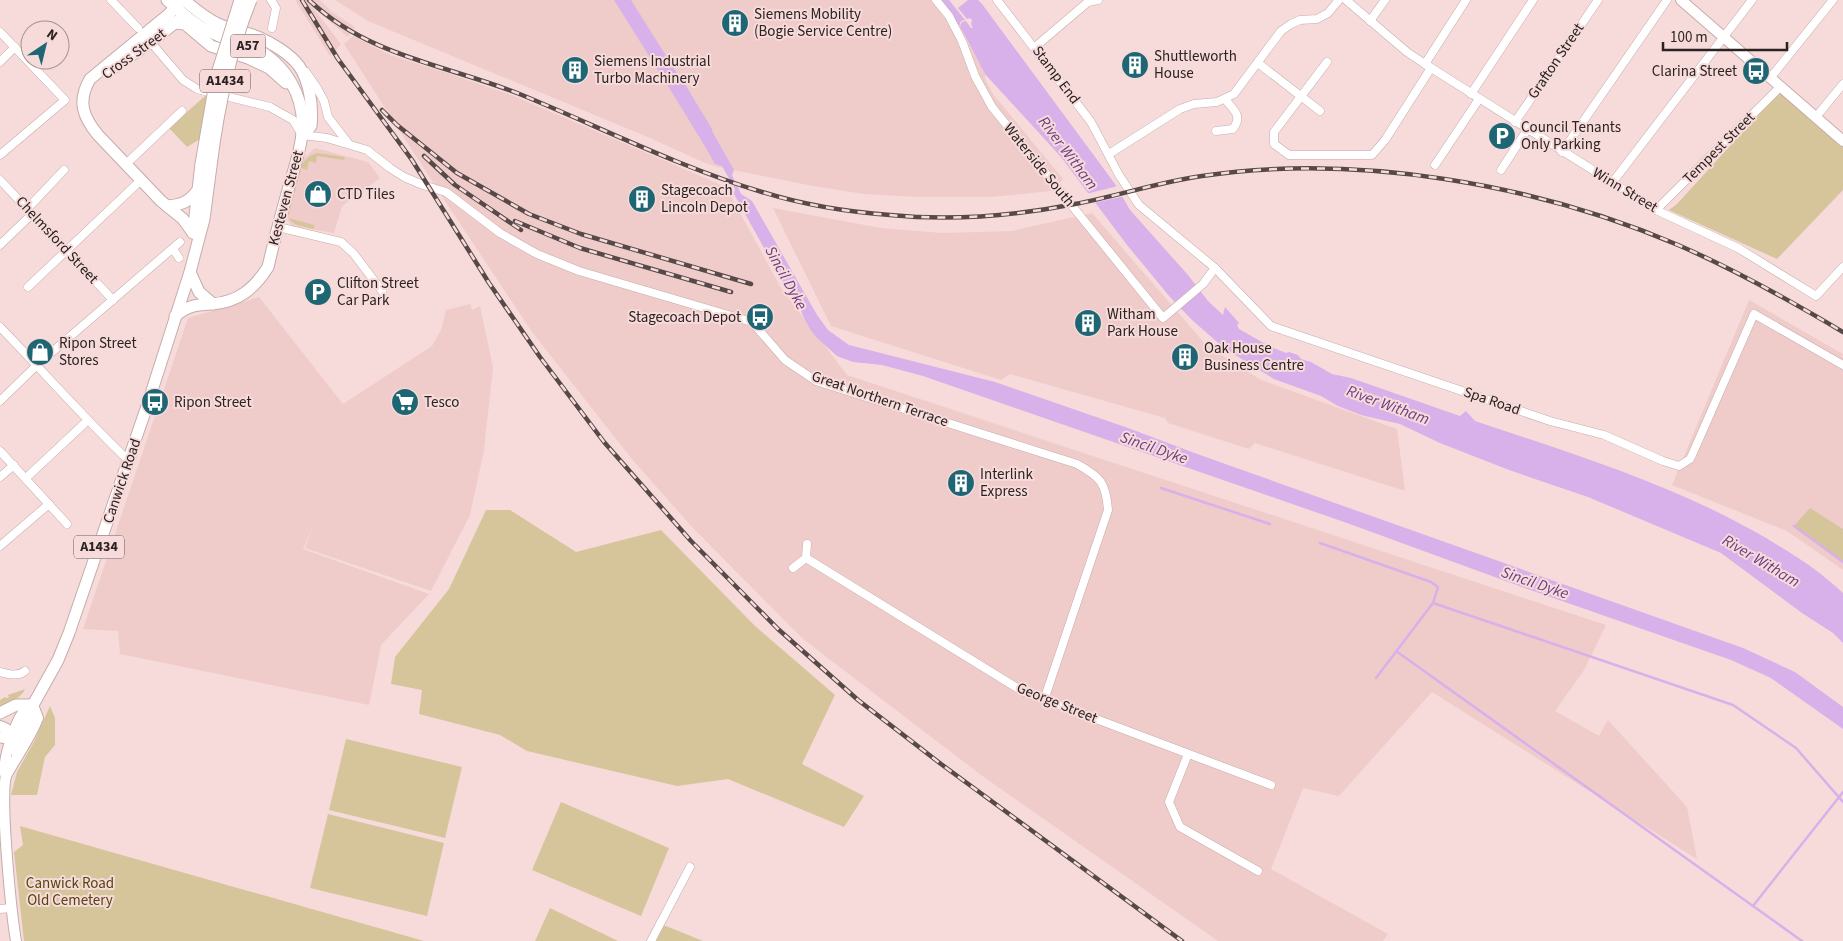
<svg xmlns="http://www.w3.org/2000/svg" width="1843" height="941" viewBox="0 0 1843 941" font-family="'Source Sans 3',sans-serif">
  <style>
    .built { fill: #efccca }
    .green { fill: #d6c59b }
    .water { fill: #d8b0ea }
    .pier { fill: #f6dbda }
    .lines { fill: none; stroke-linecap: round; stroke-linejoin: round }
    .stream { stroke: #d8b0ea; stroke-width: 2.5 }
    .river { stroke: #d8b0ea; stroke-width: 15 }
    .minor-casing { stroke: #c5acab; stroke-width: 9 }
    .secondary-casing { stroke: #c5acab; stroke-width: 12 }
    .primary-casing { stroke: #c5acab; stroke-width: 13 }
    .minor { stroke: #fff; stroke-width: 8 }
    .secondary { stroke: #fff; stroke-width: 10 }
    .primary { stroke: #fff; stroke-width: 11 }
    .rail-casing { stroke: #564948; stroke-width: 4.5 }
    .rail { stroke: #f6dbda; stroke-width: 2.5; stroke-dasharray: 8; stroke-linecap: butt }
    .primary-bridge-casing { stroke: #c5acab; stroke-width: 13; stroke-linecap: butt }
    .primary-bridge { stroke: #fff; stroke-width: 11 }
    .labels { text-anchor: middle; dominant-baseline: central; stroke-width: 4; stroke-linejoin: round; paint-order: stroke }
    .shield { fill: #f6dbda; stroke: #685a58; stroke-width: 1 }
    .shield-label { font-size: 14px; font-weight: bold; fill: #2b2221 }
    .poi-label { font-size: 15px; fill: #2b2221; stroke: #f6dbda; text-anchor: start }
    .street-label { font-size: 15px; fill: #2b2221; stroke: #f6dbda }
    .park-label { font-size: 15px; fill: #56440e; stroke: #f6dbda }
    .water-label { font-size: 16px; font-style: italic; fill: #6e3d83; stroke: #f6dbda }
  </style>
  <rect width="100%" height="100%" fill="#f6dbda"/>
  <g class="built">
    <polygon points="295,0 320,0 332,12 355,27 348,37 311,5 341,44 330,56"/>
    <polygon points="335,0 940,0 963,29 964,35 985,74 985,79 993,94 1063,179 1051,191 992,197 917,197 864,194 813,186 718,167 705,163 650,138 368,21"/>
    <polygon points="353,36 390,55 453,75 514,96 726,187 781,288 847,375 1606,625 1584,670 1555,711 1599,736 1608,720 1687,807 1697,859 1432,692 1339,796 1303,788 1271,869 1388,934 1383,941 1218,941 981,775 803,639 692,527 631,458 532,332 441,195 344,44"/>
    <polygon points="315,148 368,162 380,178 342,206 334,233 292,226 286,218 302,160"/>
    <polygon points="773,208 881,228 942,233 1012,231 1092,213 1207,346 1261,380 1397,429 1405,491 1255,443 1249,449 1168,423 1165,418 1010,374 1001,380 831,326"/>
    <polygon points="259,297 343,404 432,346 441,330 446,310 470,304 472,310 480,306 493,367 484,450 470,515 431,591 305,548 313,526 303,549 429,594 381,645 369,705 120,654 118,631 83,629 188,318"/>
    <polygon points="1749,300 1843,354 1843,570 1787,531 1672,485"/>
  </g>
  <g class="green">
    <polygon points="1781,90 1843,146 1843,190 1777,259 1669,210 1677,204"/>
    <polygon points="205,96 210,100 202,138 187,147 169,128"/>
    <path d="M317,153L345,157L344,160L317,156L316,163L309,161L307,170L301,168L288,218L314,225V229C303,226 289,226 287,213C292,193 294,160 317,153Z"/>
    <polygon points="1810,508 1843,529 1843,562 1794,526"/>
    <polygon points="486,510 510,510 576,552 661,530 754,625 835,695 802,764 864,796 844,827 728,779 677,786 527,751 500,735 419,714 422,690 391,684 395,657 449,589"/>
    <path d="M25,689C22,697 9,704 0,708V700L5,697L7,698L9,697L8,695Z"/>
    <polygon points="50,706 55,718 55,745 45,757 37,795 11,795 17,772 34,742"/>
    <polygon points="346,739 462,767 445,838 329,810"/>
    <polygon points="561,802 669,848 641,916 532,870"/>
    <polygon points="328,814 444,843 427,916 310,888"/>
    <polygon points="20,826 424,941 24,941 14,852 23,845"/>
    <polygon points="550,908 618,941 535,941"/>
    <polygon points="656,922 703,941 646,941"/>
  </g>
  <g class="water">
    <polygon points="614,0 631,0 695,102 683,110"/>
    <polygon points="940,0 949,0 965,20 961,21 959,26"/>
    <path d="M968,0H978L982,4L1115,184L1130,210L1188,275L1208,301L1223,315L1225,307L1239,323L1237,325L1239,329L1269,346L1286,353L1289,352L1298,355L1301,359L1311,362L1332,374L1351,378L1460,416L1466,411L1475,421C1574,454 1675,485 1766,538C1793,554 1820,571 1843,593V643L1833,633L1802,613L1721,553L1588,497L1509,470L1440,443L1400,424L1361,415L1338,406L1321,396L1274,379L1224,348L1192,320L1170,297L1127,245L1061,157L985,74L960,26L962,22L966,21L971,28H973L971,24L972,20L970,18L967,19L958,8Z"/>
    <polygon points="700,110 734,170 732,175 741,194 752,201 817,315 828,330 849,345 995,382 1128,428 1200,455 1743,648 1795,672 1843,707 1843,729 1771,678 1731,660 1522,587 1347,523 923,376 882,365 853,362 837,356 817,338 810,329 803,316 800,307 794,296 785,286 734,194 735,189 722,166 715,164 688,117"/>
  </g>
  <polygon class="pier" points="1118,186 1125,196 1093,203 1086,194"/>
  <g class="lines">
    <g class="stream">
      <polyline points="1161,488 1270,524"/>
      <polyline points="1794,526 1843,562"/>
      <polyline points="1320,543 1431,582 1438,587 1433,603 1376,678"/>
      <polyline points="1433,603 1733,705 1796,748 1843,802"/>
      <polyline points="1396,651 1802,941"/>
      <polyline points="1753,906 1843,792"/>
    </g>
    <polyline class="river" points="679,89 705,132"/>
    <g class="minor-casing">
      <g id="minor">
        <polyline points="111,0 138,28"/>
        <polyline points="271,0 276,8 272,28"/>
        <polyline points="936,0 949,16 962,41 975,76 992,107 1163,318 1203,284 1215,268"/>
        <polyline points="997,0 1091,122 1119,175 1139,205 1215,268 1271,326 1550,421 1604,435 1663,461 1679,466 1690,459 1692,455 1754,314 1843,365"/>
        <polyline points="1346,0 1407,52 1425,64 1656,210 1738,248 1816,296 1843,267"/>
        <polyline points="1370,21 1385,0"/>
        <polyline points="50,30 52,28"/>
        <polyline points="0,32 65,100 0,155"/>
        <path d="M148,39L183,80L197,89L270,107L293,120L302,135L327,138L367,150L390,168L404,177L423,185L446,192L500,233L537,254L579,271L752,322L785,360L816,381L1077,464C1100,477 1106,482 1108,510L1044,700"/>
        <polyline points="1035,47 1088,2 1098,0"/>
        <polyline points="0,62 15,47"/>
        <polyline points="1327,62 1274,132 1274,144 1289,155 1372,155 1385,140 1431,68"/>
        <polyline points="1258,63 1320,111"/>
        <polyline points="1425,64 1466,0"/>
        <polyline points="306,72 317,88 324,101 328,117 348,143"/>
        <polyline points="1771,77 1833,0"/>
        <polyline points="1471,94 1533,0"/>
        <polyline points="1816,117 1843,84"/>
        <polyline points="1515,122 1598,0"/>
        <path d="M1216,131L1233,129C1243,115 1234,111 1225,99"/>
        <polyline points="1562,152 1667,0"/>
        <polyline points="1109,154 1180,109 1194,104 1217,102 1234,94 1281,31 1291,24 1300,20 1317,19 1328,13 1339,0"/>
        <polyline points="126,164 182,111"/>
        <polyline points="1435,165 1479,99"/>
        <polyline points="1501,170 1527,130"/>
        <polyline points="0,180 113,300"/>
        <polyline points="1612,183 1752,0"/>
        <polyline points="27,209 64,170"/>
        <polyline points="1656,210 1781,86"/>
        <polyline points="278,227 341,242 354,254 382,291"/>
        <polyline points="0,245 32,214"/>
        <polyline points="173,249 179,258"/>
        <polyline points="28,287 141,180"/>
        <path d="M0,327C43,371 84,418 128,460"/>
        <polyline points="0,401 37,365 180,242"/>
        <polyline points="0,451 67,524"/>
        <polyline points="0,477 14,465"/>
        <polyline points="26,478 87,421"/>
        <polyline points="807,544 806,558 1022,691 1271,785"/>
        <polyline points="0,546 49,504"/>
        <polyline points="793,568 806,558"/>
        <path d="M0,672C8,674 18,677 25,671"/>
        <polyline points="1188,754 1169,802 1180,827 1258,871"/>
        <polyline points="0,909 11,908"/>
        <polyline points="651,941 690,867"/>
      </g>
    </g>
    <g class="secondary-casing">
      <g id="secondary">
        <polyline points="1681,0 1843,141"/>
        <path d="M0,726C17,732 16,741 17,757"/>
        <path d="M6,777C0,764 15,724 23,712C26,709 30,707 33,705L38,718C30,739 16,757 6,776C0,799 11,911 16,941"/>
      </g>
    </g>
    <g class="primary-casing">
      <g id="primary">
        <path d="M167,0C183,14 197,27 217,35C228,40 242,42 253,47C286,64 306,97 302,134C300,153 293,172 288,190C281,215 274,241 268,267C254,289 238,302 212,304C195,305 189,305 175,316"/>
        <path d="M182,0L169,14L90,79C77,101 83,117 98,135L161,201L183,219L193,233"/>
        <path d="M184,0C195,9 205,18 218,24C231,30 246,32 258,37C272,43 290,54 299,66C310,82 313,107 311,126L302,135"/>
        <polyline points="175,23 185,24 211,46 248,58 269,68 286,83"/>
        <polyline points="110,70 151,42 180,19"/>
        <path d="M167,206C181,205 189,202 197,191"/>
        <polyline points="193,233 201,164"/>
        <polyline points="190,272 199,292 213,304"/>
        <polyline points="0,713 16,705 33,705"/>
        <polyline points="0,737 15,739 20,734 31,714 33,705 58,660 69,633 148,403 190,272 204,219 211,166"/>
      </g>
    </g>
    <use href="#minor" class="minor"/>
    <use href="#secondary" class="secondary"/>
    <use href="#primary" class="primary"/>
    <g class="rail-casing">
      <g id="rail">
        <polyline points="302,0 338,59 412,160 489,283 540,357 604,442 691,541 778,629 858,700 941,764 1182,941"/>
        <path d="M309,0C369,57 448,65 522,95C602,128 679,167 762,192C804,205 847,212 890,215C952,221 1014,216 1075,204C1118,196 1159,182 1202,176C1357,153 1535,184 1678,245C1736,270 1789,300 1843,332"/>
        <polyline points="382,110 397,125 457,173 529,214 581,234 751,284"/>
        <polyline points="424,156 455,185 521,230"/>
        <polyline points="515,221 580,248 731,292"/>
      </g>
    </g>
    <use href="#rail" class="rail"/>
    <g class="primary-bridge-casing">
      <g id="primary-bridge">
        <polyline points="201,164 216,77 240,0"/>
        <path d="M211,166C218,109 229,54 251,0"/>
      </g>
    </g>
    <use href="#primary-bridge" class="primary-bridge"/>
  </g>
  <defs>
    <g id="building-disc" transform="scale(1.4375)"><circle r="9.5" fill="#1f6675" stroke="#f6dbda"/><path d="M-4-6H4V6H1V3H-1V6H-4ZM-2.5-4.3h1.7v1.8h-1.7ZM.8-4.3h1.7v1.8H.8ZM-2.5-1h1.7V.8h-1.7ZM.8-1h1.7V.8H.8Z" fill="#fff"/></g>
    <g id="bus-disc" transform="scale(1.4375)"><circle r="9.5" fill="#1f6675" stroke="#f6dbda"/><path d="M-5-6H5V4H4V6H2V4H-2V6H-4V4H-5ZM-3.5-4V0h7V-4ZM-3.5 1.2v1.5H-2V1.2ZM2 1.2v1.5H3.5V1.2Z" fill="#fff"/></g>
    <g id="parking-disc" transform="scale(1.4375)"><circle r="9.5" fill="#1f6675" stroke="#f6dbda"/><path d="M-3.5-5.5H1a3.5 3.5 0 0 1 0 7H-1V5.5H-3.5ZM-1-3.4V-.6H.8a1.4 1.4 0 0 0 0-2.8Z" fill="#fff"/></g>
    <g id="shop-disc" transform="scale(1.4375)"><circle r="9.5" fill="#1f6675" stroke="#f6dbda"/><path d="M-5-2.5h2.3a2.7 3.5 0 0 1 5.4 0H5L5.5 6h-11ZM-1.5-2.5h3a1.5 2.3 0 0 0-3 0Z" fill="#fff"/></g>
    <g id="supermarket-disc" transform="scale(1.4375)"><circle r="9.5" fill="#1f6675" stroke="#f6dbda"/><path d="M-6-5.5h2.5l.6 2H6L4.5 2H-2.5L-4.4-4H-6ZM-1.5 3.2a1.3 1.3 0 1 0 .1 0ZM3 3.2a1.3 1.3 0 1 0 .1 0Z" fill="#fff"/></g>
  </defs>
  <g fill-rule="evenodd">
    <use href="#building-disc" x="735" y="23"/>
    <use href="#building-disc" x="1135" y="65"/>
    <use href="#building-disc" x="575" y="70"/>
    <use href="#bus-disc" x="1756" y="71"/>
    <use href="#parking-disc" x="1502" y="136"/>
    <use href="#shop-disc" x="318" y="194"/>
    <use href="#building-disc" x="642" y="199"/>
    <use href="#parking-disc" x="318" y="292"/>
    <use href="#bus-disc" x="760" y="317"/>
    <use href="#building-disc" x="1088" y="323"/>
    <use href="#shop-disc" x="40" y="352"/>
    <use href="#building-disc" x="1185" y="357"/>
    <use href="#bus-disc" x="155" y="402"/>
    <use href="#supermarket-disc" x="405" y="402"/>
    <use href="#building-disc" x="961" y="483"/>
  </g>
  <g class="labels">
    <g class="shield">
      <rect x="230.5" y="34.5" width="35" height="23" rx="4"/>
      <rect x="200" y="69.5" width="50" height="23" rx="4"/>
      <rect x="74" y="535.5" width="50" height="23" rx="4"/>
    </g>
    <g class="shield-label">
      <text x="248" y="46">A57</text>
      <text x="225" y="81">A1434</text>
      <text x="99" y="547">A1434</text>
    </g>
    <g class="poi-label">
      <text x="754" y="14">Siemens Mobility<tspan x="754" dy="17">(Bogie Service Centre)</tspan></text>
      <text x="1154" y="56">Shuttleworth<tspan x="1154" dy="17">House</tspan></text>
      <text x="594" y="61">Siemens Industrial<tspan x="594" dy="17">Turbo Machinery</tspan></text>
      <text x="1737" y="71" text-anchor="end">Clarina Street</text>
      <text x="1521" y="127">Council Tenants<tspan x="1521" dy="17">Only Parking</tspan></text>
      <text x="661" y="190">Stagecoach<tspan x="661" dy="17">Lincoln Depot</tspan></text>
      <text x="337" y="194">CTD Tiles</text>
      <text x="337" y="283">Clifton Street<tspan x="337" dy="17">Car Park</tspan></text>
      <text x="1107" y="314">Witham<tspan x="1107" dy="17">Park House</tspan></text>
      <text x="741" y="317" text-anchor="end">Stagecoach Depot</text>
      <text x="59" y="343">Ripon Street<tspan x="59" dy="17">Stores</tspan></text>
      <text x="1204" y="348">Oak House<tspan x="1204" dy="17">Business Centre</tspan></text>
      <text x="174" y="402">Ripon Street</text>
      <text x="424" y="402">Tesco</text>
      <text x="980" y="474">Interlink<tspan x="980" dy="17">Express</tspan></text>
    </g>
    <g class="street-label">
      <text transform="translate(134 54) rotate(-36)">Cross Street</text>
      <text transform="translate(1556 61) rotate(-56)">Grafton Street</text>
      <text transform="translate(1056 75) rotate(53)">Stamp End</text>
      <text transform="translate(1719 148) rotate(-45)">Tempest Street</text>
      <text transform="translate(1039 165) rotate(51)">Waterside South</text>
      <text transform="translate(1625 190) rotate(31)">Winn Street</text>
      <text transform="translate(286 198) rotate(-75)">Kesteven Street</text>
      <text transform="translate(57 240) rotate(47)">Chelmsford Street</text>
      <text transform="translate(880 399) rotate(19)">Great Northern Terrace</text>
      <text transform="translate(1492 401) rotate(19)">Spa Road</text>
      <text transform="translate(122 481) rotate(-71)">Canwick Road</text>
      <text transform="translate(1057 703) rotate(22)">George Street</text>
    </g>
    <g class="park-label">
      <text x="70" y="883">Canwick Road<tspan x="70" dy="17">Old Cemetery</tspan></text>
    </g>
    <g class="water-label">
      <text transform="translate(1068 153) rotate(53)">River Witham</text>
      <text transform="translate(786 278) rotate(61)">Sincil Dyke</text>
      <text transform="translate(1388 405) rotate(20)">River Witham</text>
      <text transform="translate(1154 448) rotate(19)">Sincil Dyke</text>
      <text transform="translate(1761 561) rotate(31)">River Witham</text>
      <text transform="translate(1535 583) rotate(19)">Sincil Dyke</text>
    </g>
  </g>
  <g transform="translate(45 45) rotate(35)"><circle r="24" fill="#f6dbda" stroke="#a59190"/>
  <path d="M0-4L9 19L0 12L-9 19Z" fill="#1f6675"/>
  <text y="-8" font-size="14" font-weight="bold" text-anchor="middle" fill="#2b2221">N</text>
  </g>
  <path d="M1663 42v8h124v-8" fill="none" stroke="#2b2221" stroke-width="2.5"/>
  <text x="1670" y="42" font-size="15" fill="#2b2221" stroke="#f6dbda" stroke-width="4" paint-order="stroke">100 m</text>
</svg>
